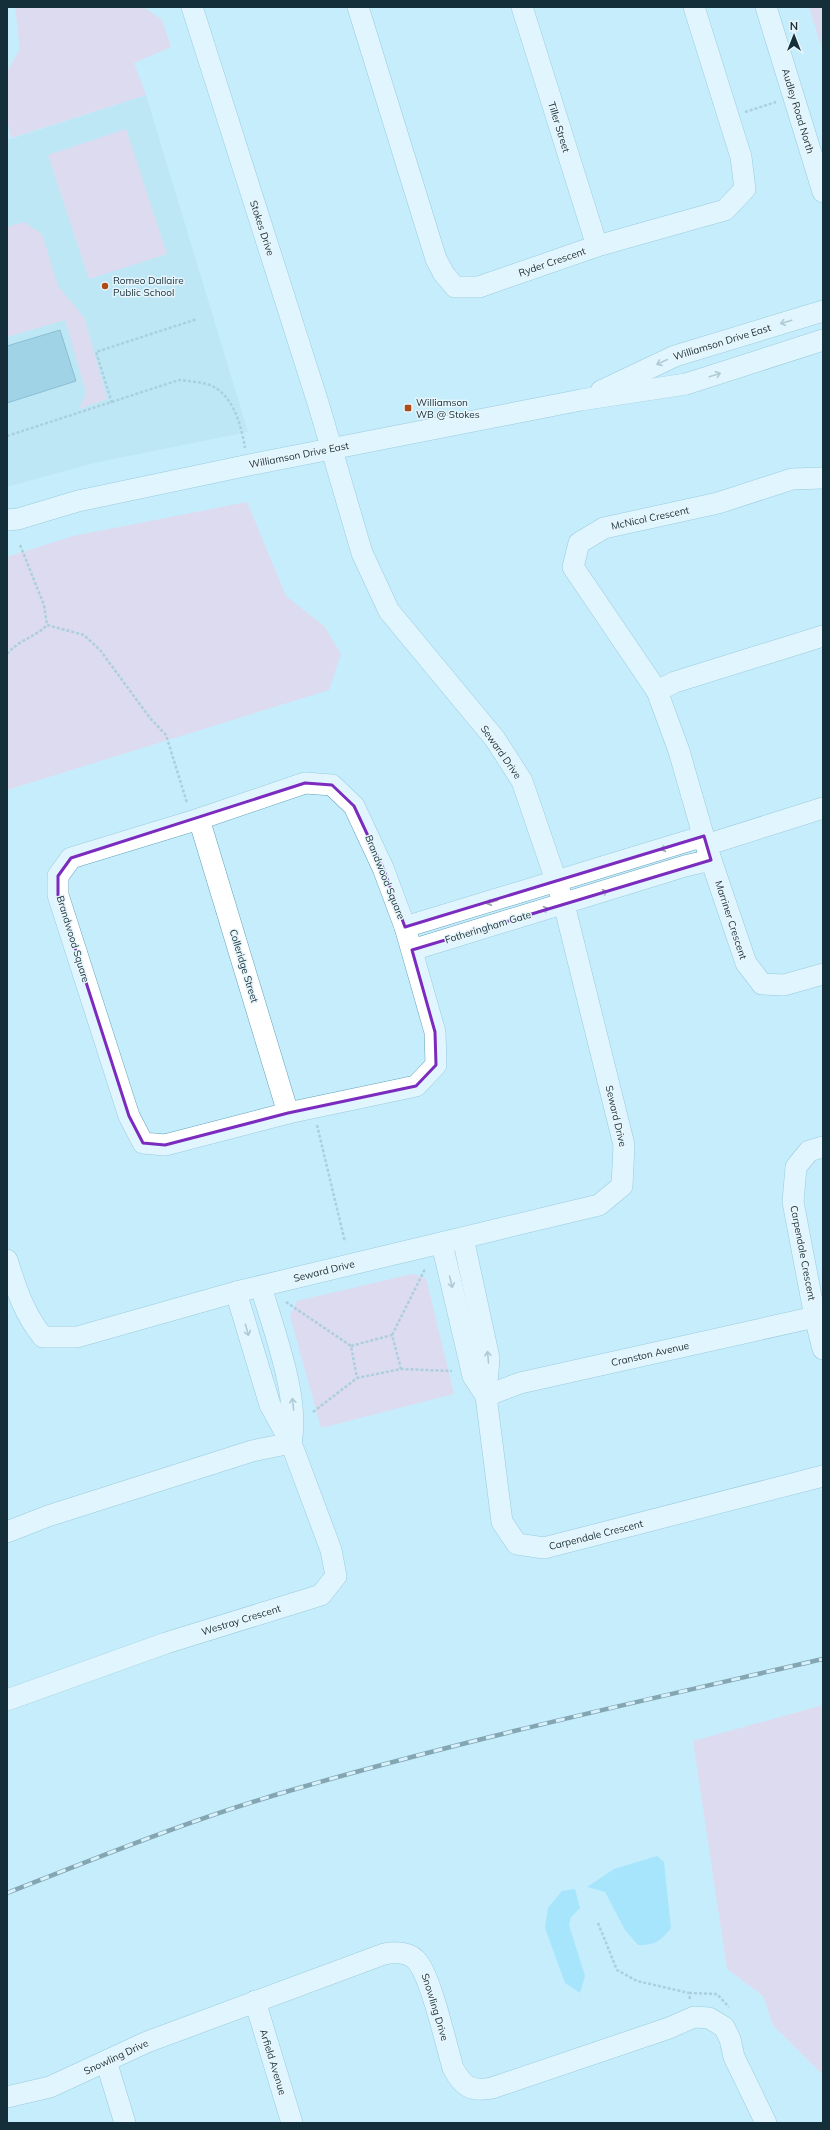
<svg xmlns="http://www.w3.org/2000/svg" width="830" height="2130" viewBox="0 0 830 2130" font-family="Mulish,sans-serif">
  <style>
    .built { fill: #b4e0f0 }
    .green { fill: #f9c6e3 }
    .water { fill: #81dbfd }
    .building { fill: #71b3cc; stroke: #45869e }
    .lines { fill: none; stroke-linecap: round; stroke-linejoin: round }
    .minor-casing { stroke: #62a3bc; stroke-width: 22 }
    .path { stroke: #89acb9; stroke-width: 2.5; stroke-dasharray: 3 2; stroke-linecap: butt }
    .minor { stroke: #fff; stroke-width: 21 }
    .rail-casing { stroke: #33505b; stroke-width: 4.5 }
    .rail { stroke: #e8f5fa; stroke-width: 3; stroke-dasharray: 9; stroke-linecap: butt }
    .oneway { stroke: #95a1a6 }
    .marked { fill: none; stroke: #7b2cbf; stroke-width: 3; stroke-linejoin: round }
    .poi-dot { fill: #af4b16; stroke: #e8f5fa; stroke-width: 1.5 }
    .labels { text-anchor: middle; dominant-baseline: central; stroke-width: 3; stroke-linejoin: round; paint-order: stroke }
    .street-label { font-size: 10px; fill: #142f39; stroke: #e8f5fa }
    .poi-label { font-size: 10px; fill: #142f39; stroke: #e8f5fa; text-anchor: start }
  </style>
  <rect width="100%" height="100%" fill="#c6edfc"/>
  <polygon class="built" points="146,95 248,432 94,463 7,487 7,140"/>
  <g class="green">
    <polygon points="15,7 143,7 162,20 171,47 134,63 146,95 11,138 7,119 7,72 20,49"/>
    <polygon points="809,7 823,7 823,52"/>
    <polygon points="126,129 167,254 89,279 48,155"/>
    <polygon points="24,222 42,234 58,286 85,319 107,399 79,409 86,393 65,320 7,337 7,227"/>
    <polygon points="247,502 286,596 324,626 341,654 329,690 7,790 7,557 73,536"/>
    <polygon points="412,1274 426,1278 454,1394 321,1428 290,1316 297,1301"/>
    <polygon points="823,1705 823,2075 773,2025 763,1996 727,1969 693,1741"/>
  </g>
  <g class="water">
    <path d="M657,1856L664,1862L671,1928C662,1940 654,1946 638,1945L625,1930L605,1892L587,1887L614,1869Z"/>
    <polygon points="575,1889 580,1908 571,1917 569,1925 585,1976 580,1993 565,1983 545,1928 548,1908 562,1891"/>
  </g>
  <polygon class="building" points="60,330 76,381 7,403 7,346"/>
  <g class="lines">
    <g class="minor-casing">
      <g id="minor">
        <polyline points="358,7 436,259 444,274 455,287 479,287 597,246 725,210 745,189 741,157 694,7"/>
        <polyline points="522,7 597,246"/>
        <polyline points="766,7 823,192"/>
        <polyline points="601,391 675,356 823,311"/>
        <polyline points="823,478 792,479 718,503 604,528 579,543 573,567 657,691 679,751 706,845 746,963 762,984 784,985 823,974"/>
        <polyline points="7,520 18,519 78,501 249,465 581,400 686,384 823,340"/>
        <polyline points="657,691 675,682 823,636"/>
        <polygon points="305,783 332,785 354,806 383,868 405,927 435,1032 436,1065 416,1086 288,1113 165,1145 143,1143 129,1116 58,895 58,876 71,858 199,819"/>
        <polyline points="199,819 288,1113"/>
        <polyline points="706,845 823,808"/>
        <polyline points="405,927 704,836"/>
        <polyline points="412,950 685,866 711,860"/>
        <polyline points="823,1147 809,1151 796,1167 793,1202 815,1317 823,1349"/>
        <polyline points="463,1238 489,1358 486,1396 502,1522 517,1544 544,1548 823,1476"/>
        <polyline points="442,1244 473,1376 486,1396"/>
        <path d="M7,1260C16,1288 24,1314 43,1337H77L236,1292L599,1205L622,1186L624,1145L564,904L522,781L495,739L389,611L362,553L319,406L192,7"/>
        <path d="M261,1287C274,1331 300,1398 291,1443"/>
        <polyline points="486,1396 520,1383 815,1317"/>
        <polyline points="7,1532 48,1516 252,1451 291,1443"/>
        <polyline points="7,1700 166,1643 321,1595 336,1576 331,1550 291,1443 270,1405 236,1292"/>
        <polyline points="255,2001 292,2123"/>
        <polyline points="106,2061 125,2123"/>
        <path d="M7,2097L50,2087L147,2042L384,1954C395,1952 408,1952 416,1960C431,1975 446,2045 453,2068C463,2087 471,2092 492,2088L669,2028L694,2017L709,2018L724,2027L730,2039L734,2057L766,2123"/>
      </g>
    </g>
    <g class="path">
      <polyline points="745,112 776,102"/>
      <polyline points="112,403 96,352 197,319"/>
      <path d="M7,436L179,380C188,381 198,382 207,384C233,392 241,425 245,448"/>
      <polyline points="20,545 44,605 47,625 84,635 100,650 150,718 166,735 187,803"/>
      <path d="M7,654C20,639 34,638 47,625"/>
      <polyline points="317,1125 345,1242"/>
      <polyline points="286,1302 351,1346 357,1378"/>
      <polyline points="392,1335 425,1269"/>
      <polyline points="351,1346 392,1335 401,1369"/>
      <polyline points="313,1412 357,1378 401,1369 452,1371"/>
      <polyline points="598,1923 617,1970 637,1981 689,1993 690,1999"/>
      <polyline points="689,1993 717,1994 729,2007"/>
    </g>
    <use href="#minor" class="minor"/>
    <g class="rail-casing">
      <path id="rail" d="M7,1893C101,1856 195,1818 292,1790C467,1739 646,1700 823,1659"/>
    </g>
    <use href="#rail" class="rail"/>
  </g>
  <defs><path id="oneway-shaft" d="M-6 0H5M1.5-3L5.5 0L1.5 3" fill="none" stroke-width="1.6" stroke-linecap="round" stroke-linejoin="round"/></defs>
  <g class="oneway">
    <use href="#oneway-shaft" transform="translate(786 322) rotate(163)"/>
    <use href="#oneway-shaft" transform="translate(662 362) rotate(155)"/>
    <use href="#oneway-shaft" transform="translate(715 375) rotate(-18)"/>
    <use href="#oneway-shaft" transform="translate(666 848) rotate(163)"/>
    <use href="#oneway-shaft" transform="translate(602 893) rotate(-18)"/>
    <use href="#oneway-shaft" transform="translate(492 902) rotate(163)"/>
    <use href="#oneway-shaft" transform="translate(543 910) rotate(-17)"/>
    <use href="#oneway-shaft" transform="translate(451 1282) rotate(76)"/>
    <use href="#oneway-shaft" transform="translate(247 1330) rotate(74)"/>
    <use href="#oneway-shaft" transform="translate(488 1357) rotate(-95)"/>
    <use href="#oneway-shaft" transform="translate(293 1404) rotate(-96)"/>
  </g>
  <path d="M0 0H830V2130H0ZM305,783L332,785L354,806L383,868L405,927L704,836L711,860L412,950L435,1032L436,1065L416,1086L288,1113L165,1145L143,1143L129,1116L58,895V876L71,858Z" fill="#c6edfc" fill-opacity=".55" fill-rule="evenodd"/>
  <path class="marked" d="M305,783L332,785L354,806L383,868L405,927L704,836L711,860L412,950L435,1032L436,1065L416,1086L288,1113L165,1145L143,1143L129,1116L58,895V876L71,858Z"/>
  <g class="poi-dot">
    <circle cx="105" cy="286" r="4"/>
    <rect x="404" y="404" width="8" height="8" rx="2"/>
  </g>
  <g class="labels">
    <g class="street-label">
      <text transform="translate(798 111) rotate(73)">Audley Road North</text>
      <text transform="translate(559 127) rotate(73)">Tiller Street</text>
      <text transform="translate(262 228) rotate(72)">Stokes Drive</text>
      <text transform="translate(552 262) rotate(-19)">Ryder Crescent</text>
      <text transform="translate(722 342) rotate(-17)">Williamson Drive East</text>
      <text transform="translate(299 455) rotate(-11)">Williamson Drive East</text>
      <text transform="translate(650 518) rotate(-12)">McNicol Crescent</text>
      <text transform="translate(501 752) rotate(55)">Seward Drive</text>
      <text transform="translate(385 877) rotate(68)">Brandwood Square</text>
      <text transform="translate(731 920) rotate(72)">Marriner Crescent</text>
      <text transform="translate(488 927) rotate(-17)">Fotheringham Gate</text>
      <text transform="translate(73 939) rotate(73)">Brandwood Square</text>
      <text transform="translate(244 966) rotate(73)">Colleridge Street</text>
      <text transform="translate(616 1116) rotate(77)">Seward Drive</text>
      <text transform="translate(803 1253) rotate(79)">Carpendale Crescent</text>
      <text transform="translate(324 1271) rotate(-14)">Seward Drive</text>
      <text transform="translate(650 1354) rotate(-13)">Cranston Avenue</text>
      <text transform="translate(596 1535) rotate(-14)">Carpendale Crescent</text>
      <text transform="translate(241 1620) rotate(-17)">Westray Crescent</text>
      <text transform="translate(435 2007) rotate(73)">Snowling Drive</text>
      <text transform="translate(116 2057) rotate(-25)">Snowling Drive</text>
      <text transform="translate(273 2062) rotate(73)">Arfield Avenue</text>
    </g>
    <g class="poi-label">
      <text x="113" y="280">Romeo Dallaire<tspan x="113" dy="12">Public School</tspan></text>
      <text x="416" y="402">Williamson<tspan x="416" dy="12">WB @ Stokes</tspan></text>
    </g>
  </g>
  <rect width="830" height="2130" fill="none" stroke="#142f39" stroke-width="16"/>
  <g transform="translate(794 36)" stroke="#e8f5fa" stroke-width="3" paint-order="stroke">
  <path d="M0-3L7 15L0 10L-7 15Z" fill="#142f39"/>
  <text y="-6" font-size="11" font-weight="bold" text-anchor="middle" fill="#142f39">N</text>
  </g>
</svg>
